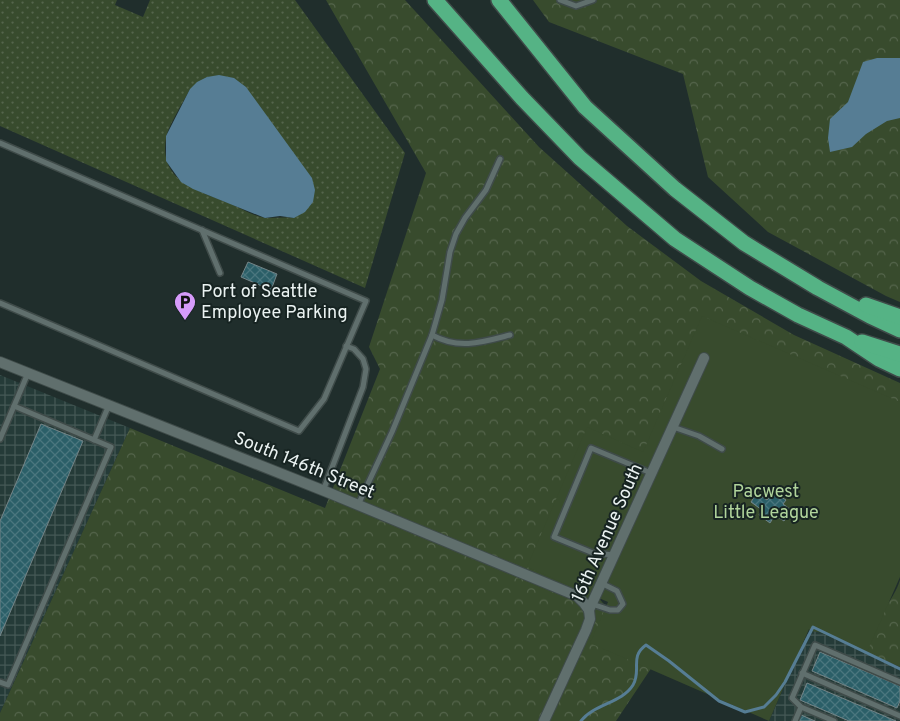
<svg xmlns="http://www.w3.org/2000/svg" width="900" height="721" viewBox="0 0 900 721" font-family="Overpass,sans-serif">
  <style>
    .industrial { fill: url(#industrial-grid) }
    .grass { fill: url(#grass-dots); fill-rule: evenodd }
    .forest { fill: url(#forest-crowns) }
    .park { fill: #384b2d }
    .water { fill: #567d94 }
    .lines { fill: none; stroke-linecap: round; stroke-linejoin: round }
    .stream { stroke: #567d94; stroke-width: 3 }
    .building { fill: url(#building-cross-hatch); stroke: #748487 }
    .lane-casing { stroke: #3f4b49; stroke-width: 8 }
    .street-casing { stroke: #3f4b49; stroke-width: 12 }
    .highway-casing { stroke: #3f4b49; stroke-width: 18 }
    .lane { stroke: #606f6d; stroke-width: 5 }
    .street { stroke: #606f6d; stroke-width: 10 }
    .highway { stroke: #55b385; stroke-width: 15 }
    .labels { text-anchor: middle; dominant-baseline: central; stroke-width: 4; stroke-linejoin: round; paint-order: stroke }
    .poi-label { font-size: 18px; fill: #eaf2f1; stroke: #172422; text-anchor: start }
    .street-label { font-size: 18px; fill: #eaf2f1; stroke: #172422 }
    .park-label { font-size: 18px; fill: #b0d49b; stroke: #172422 }
  </style>
  <defs>
    <pattern id="industrial-grid" width="8" height="8" patternUnits="userSpaceOnUse" patternTransform="scale(1.25)"><rect width="8" height="8" fill="#253b38"/><path d="M0 4h8M4 0v8" fill="none" stroke="#455855"/></pattern>
    <pattern id="grass-dots" width="8" height="8" patternUnits="userSpaceOnUse" patternTransform="scale(1.25)"><rect width="8" height="8" fill="#384b2d"/><path d="M2 2h.1M6 6h.1" fill="none" stroke="#55654c" stroke-width="1.8" stroke-linecap="round"/></pattern>
    <pattern id="forest-crowns" width="20" height="18" patternUnits="userSpaceOnUse" patternTransform="scale(1.25)"><rect width="20" height="18" fill="#384b2d"/><path d="M2 6a3 3 0 1 1 6 0M12 15a3 3 0 1 1 6 0" fill="none" stroke="#55654c"/></pattern>
    <pattern id="building-cross-hatch" width="8" height="8" patternUnits="userSpaceOnUse" patternTransform="scale(1.25)"><rect width="8" height="8" fill="#2b5f68"/><path d="M0 0l8 8M0 8l8-8" fill="none" stroke="#4a767e"/></pattern>
  </defs>
  <rect width="100%" height="100%" fill="#202e2c"/>
  <g class="industrial">
    <polygon points="0,375 130,428 0,713"/>
    <polygon points="810,628 900,668 900,721 769,721"/>
  </g>
  <path class="grass" d="M0,0H117L115,5L143,17L150,0H295L405,153L365,288L0,126ZM190,89L294,218C284,217 276,218 267,218C257,218 240,208 231,204C199,191 158,182 166,138C168,126 184,101 190,89Z"/>
  <g class="forest">
    <polygon points="326,0 405,0 539,147 627,226 701,281 794,335 900,383 900,417 592,590 654,664 616,721 0,721 0,713 130,428 325,508 380,369 369,347 426,173"/>
    <polygon points="533,0 900,0 900,302 886,296 768,232 708,177 683,74 549,22"/>
    <path d="M900,580V667L826,635C835,633 844,633 853,631C874,625 894,600 900,580Z"/>
  </g>
  <polygon class="park" points="702,316 900,402 900,577 867,652 819,632 810,631 809,629 769,721 590,643 608,602 527,567 587,427 643,452"/>
  <g class="water">
    <polygon points="877,58 900,58 900,118 887,121 866,134 852,147 830,152 828,138 830,119 848,102 863,62"/>
    <polygon points="219,75 234,78 246,87 312,178 315,190 313,202 305,212 294,218 280,216 265,218 193,189 181,182 166,161 166,136 190,89 197,82 207,77"/>
  </g>
  <g class="lines">
    <path class="stream" d="M581,721C594,704 622,703 633,685C642,670 629,657 646,645L669,661L719,701L745,712L764,707L776,695L785,682L813,627L900,669"/>
  </g>
  <g class="building">
    <polygon points="248,262 277,274 271,290 241,277"/>
    <polygon points="41,424 83,441 0,636 0,521"/>
    <polygon points="773,492 786,500 783,504 791,510 784,521 775,515 770,523 759,515 762,510 751,502 757,493 767,500"/>
    <polygon points="820,652 900,686 900,701 897,708 812,671"/>
    <polygon points="807,683 896,721 849,721 800,700"/>
    <polygon points="799,714 815,721 796,721"/>
  </g>
  <g class="lines">
    <g class="lane-casing">
      <g id="lane">
        <polyline points="560,0 576,6 593,0"/>
        <polyline points="0,143 366,301 324,399 299,431 0,303"/>
        <polyline points="202,230 220,273"/>
        <path d="M432,335C459,350 483,342 510,335"/>
        <polyline points="673,427 699,436 722,449"/>
        <polyline points="0,439 28,373"/>
        <polyline points="94,440 109,405"/>
        <polyline points="323,491 363,387 366,369 363,359 354,349 346,346"/>
        <polyline points="358,505 392,432 432,335 442,300 450,252 456,234 465,218 486,190 500,159"/>
        <polyline points="614,555 593,553 554,537 591,448 651,473"/>
        <polyline points="592,604 610,610 618,610 623,604 617,591 601,583"/>
        <polyline points="802,673 900,716"/>
        <polyline points="0,682 8,685 111,447 14,406"/>
        <polyline points="801,707 792,698 815,645 900,682"/>
        <polyline points="795,721 801,707 834,721"/>
      </g>
    </g>
    <g class="street-casing">
      <g id="street">
        <polyline points="0,362 327,492 577,596 584,603 589,610"/>
        <polyline points="544,721 586,630 590,619 589,610 704,358"/>
      </g>
    </g>
    <g class="highway-casing">
      <g id="highway">
        <polyline points="435,0 522,98 580,158 675,239 750,288 798,315 846,337 879,359 900,369"/>
        <polyline points="499,0 585,107 675,189 744,243 818,288 870,316 900,330"/>
        <polyline points="866,305 900,317"/>
        <polyline points="862,342 900,354"/>
      </g>
    </g>
    <use href="#lane" class="lane"/>
    <use href="#street" class="street"/>
    <use href="#highway" class="highway"/>
  </g>
  <defs>
    <g id="parking-pin" transform="scale(1.125)"><path d="M0 17L-7.5 6A9.5 9.5 0 1 1 7.5 6Z" fill="#d69bfa" stroke="#172422"/><path d="M-3.5-5.5H1a3.5 3.5 0 0 1 0 7H-1V5.5H-3.5ZM-1-3.4V-.6H.8a1.4 1.4 0 0 0 0-2.8Z" fill="#111"/></g>
  </defs>
  <g fill-rule="evenodd">
    <use href="#parking-pin" x="185" y="302"/>
  </g>
  <g class="labels">
    <g class="poi-label">
      <text x="201" y="292">Port of Seattle<tspan x="201" dy="21">Employee Parking</tspan></text>
    </g>
    <g class="street-label">
      <text transform="translate(304 466) rotate(22)">South 146th Street</text>
      <text transform="translate(608 533) rotate(-66)">16th Avenue South</text>
    </g>
    <g class="park-label">
      <text x="766" y="492">Pacwest<tspan x="766" dy="21">Little League</tspan></text>
    </g>
  </g>
</svg>
